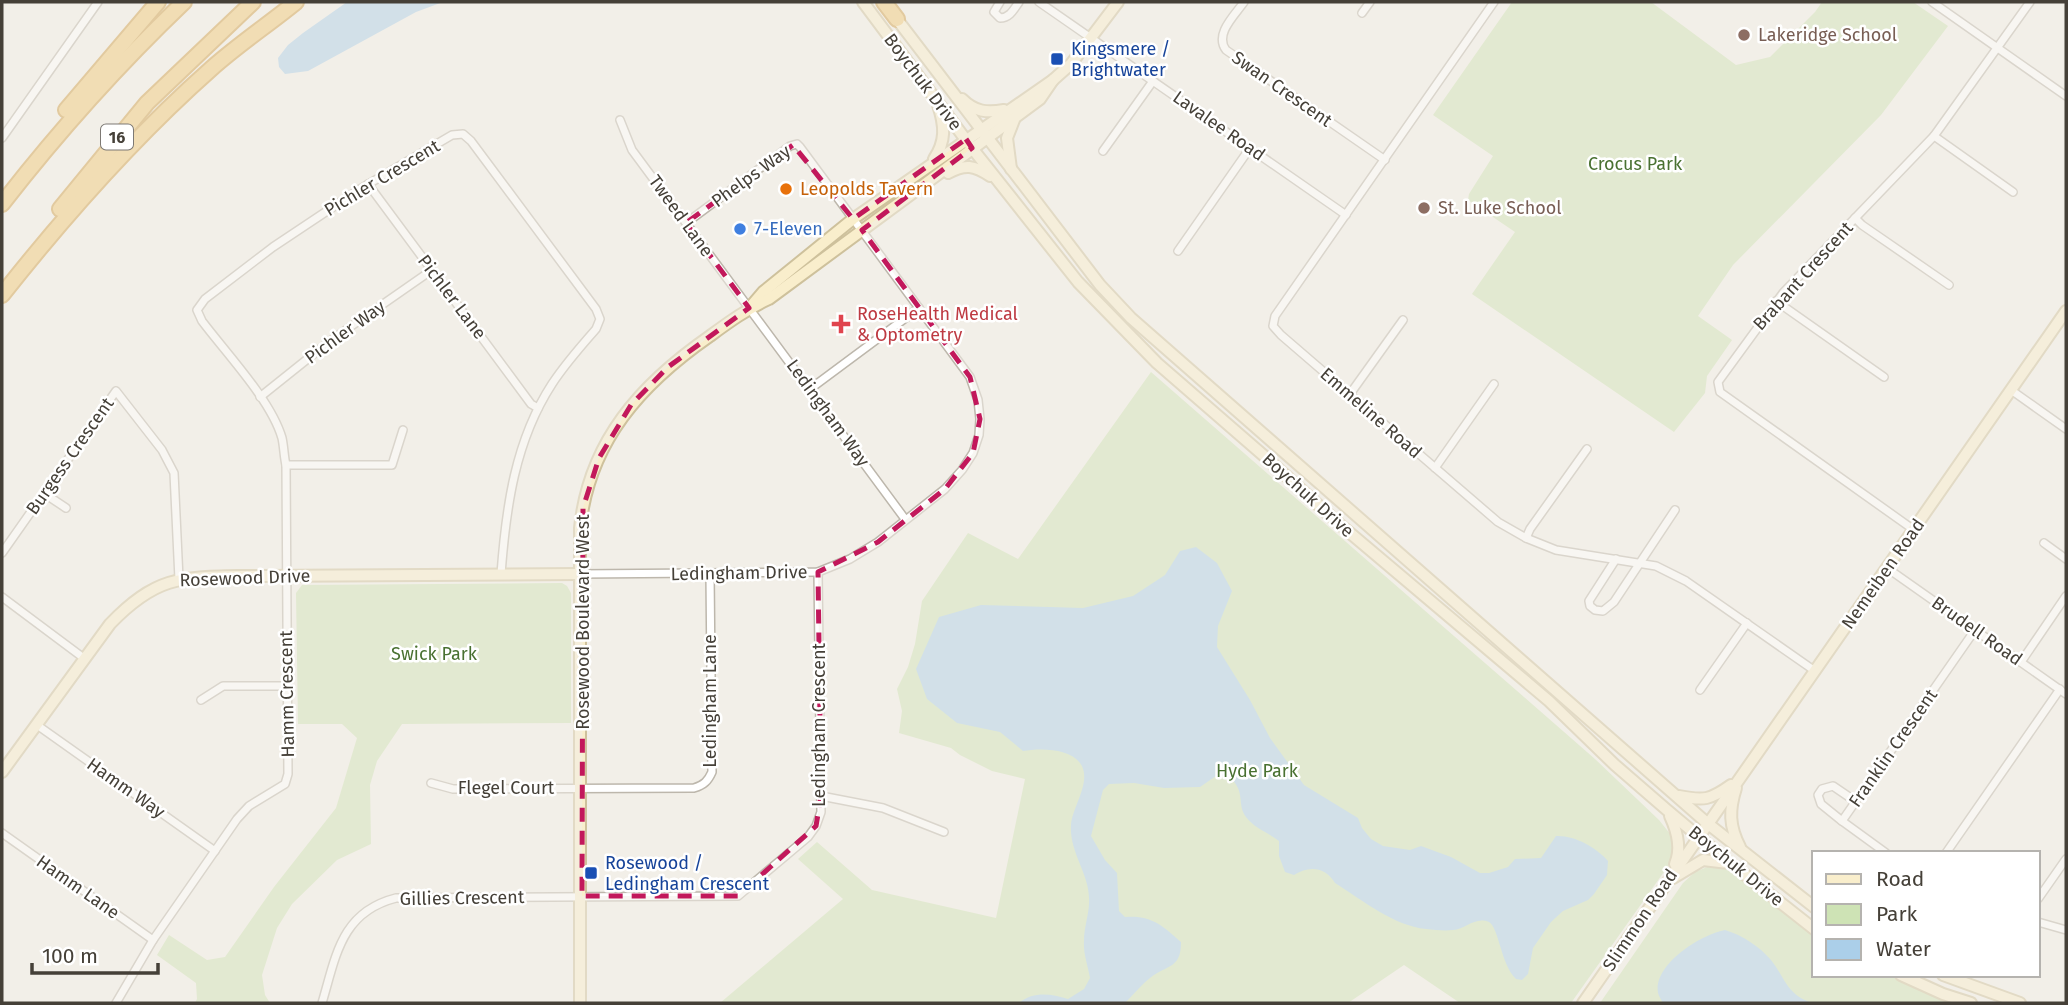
<svg xmlns="http://www.w3.org/2000/svg" width="2068" height="1005" viewBox="0 0 2068 1005" font-family="'Fira Sans',sans-serif">
  <style>
    .green { fill: #cee3b5 }
    .water { fill: #abcfe9 }
    .lines { fill: none; stroke-linecap: round; stroke-linejoin: round }
    .street-casing { stroke: #bdb7ac; stroke-width: 10 }
    .secondary-casing { stroke: #cec19c; stroke-width: 14 }
    .highway-casing { stroke: #ce9d47; stroke-width: 18 }
    .street { stroke: #fff; stroke-width: 7 }
    .secondary { stroke: #f9eecc; stroke-width: 10 }
    .highway { stroke: #efc876; stroke-width: 14 }
    .marked { fill: none; stroke: #c2185b; stroke-width: 5; stroke-dasharray: 14 9; stroke-linejoin: round }
    .education-dot { fill: #8d6e63; stroke: #fff; stroke-width: 2.5 }
    .transit-dot { fill: #1a4fb4; stroke: #fff; stroke-width: 2.5 }
    .food-dot { fill: #e8710a; stroke: #fff; stroke-width: 2.5 }
    .shop-dot { fill: #3f7fe0; stroke: #fff; stroke-width: 2.5 }
    .health-dot { fill: #e0444e; stroke: #fff; stroke-width: 2.5 }
    .labels { text-anchor: middle; dominant-baseline: central; stroke-width: 5; stroke-linejoin: round; paint-order: stroke }
    .shield { fill: #fff; stroke: #7d7974; stroke-width: 2 }
    .shield-label { font-size: 16px; font-weight: bold; fill: #454038 }
    .education-label { font-size: 18px; fill: #785e54; stroke: #fff; text-anchor: start }
    .transit-label { font-size: 18px; fill: #164399; stroke: #fff; text-anchor: start }
    .street-label { font-size: 18px; fill: #454038; stroke: #fff }
    .park-label { font-size: 18px; fill: #497131; stroke: #fff }
    .food-label { font-size: 18px; fill: #c56008; stroke: #fff; text-anchor: start }
    .shop-label { font-size: 18px; fill: #366cbe; stroke: #fff; text-anchor: start }
    .health-label { font-size: 18px; fill: #be3a42; stroke: #fff; text-anchor: start }
  </style>
  <rect width="100%" height="100%" fill="#f2efe8"/>
  <g class="green">
    <polygon points="1512,2 1651,2 1736,65 1770,57 1815,12 1822,2 1913,2 1948,26 1881,115 1733,265 1698,316 1732,340 1707,376 1705,393 1674,432 1472,294 1515,232 1468,200 1469,194 1493,156 1433,115"/>
    <polygon points="1151,372 1595,759 1659,820 1675,840 1675,853 1671,862 1571,1003 1460,1003 1404,965 1348,1003 720,1003 843,899 798,859 817,842 872,890 996,918 1025,779 992,771 960,755 951,748 899,733 902,711 897,689 908,667 915,644 922,601 968,533 1018,559"/>
    <polygon points="562,583 567,586 571,593 571,723 402,724 377,761 370,785 371,844 337,860 292,904 277,928 262,975 265,995 270,1003 195,1003 197,999 196,983 157,955 169,935 207,960 225,957 274,887 336,808 357,738 342,724 298,724 296,593 302,585"/>
    <polygon points="1712,865 1736,872 1814,931 1814,975 1889,975 1954,1003 1600,1003 1683,883 1695,872"/>
  </g>
  <g class="water">
    <polygon points="347,2 443,2 416,12 308,71 285,74 279,67 278,58 288,45 303,33"/>
    <path d="M1196,547L1217,563L1232,591L1218,626L1217,647L1250,700L1270,738L1304,785L1358,818L1362,828L1371,839L1383,846L1410,850L1421,846L1451,857L1480,873H1489L1508,867L1515,859L1541,858L1556,836C1574,835 1596,847 1608,861L1607,875L1594,894L1588,900L1563,911L1551,922L1533,948L1528,974L1522,980L1516,979C1501,965 1499,928 1489,922C1475,916 1466,929 1453,930C1445,931 1435,930 1426,929C1394,926 1362,900 1335,883C1326,867 1309,865 1294,875L1285,872L1279,856V841C1269,833 1254,828 1246,817C1236,804 1247,791 1228,776H1216L1200,787L1164,788L1134,783L1109,784L1103,790L1091,836L1105,860L1117,873L1119,911L1125,917C1151,915 1162,925 1181,942C1181,969 1168,964 1150,978C1141,985 1133,995 1125,1003H1019C1034,991 1051,994 1068,999L1084,989L1090,978C1088,966 1083,953 1084,941C1084,926 1090,912 1089,898C1089,874 1069,851 1071,825C1072,807 1093,780 1080,763C1069,748 1040,748 1023,751L1000,732L957,723L927,699L916,669L939,617L981,605L1083,608L1133,596L1165,575L1180,551Z"/>
    <path d="M1725,930C1742,935 1759,946 1771,960C1786,979 1786,994 1812,1003H1663C1661,1000 1659,996 1658,993C1653,964 1702,934 1725,930Z"/>
  </g>
  <g class="lines">
    <g class="street-casing">
      <g id="street">
        <path d="M1000,2L994,12L1000,18C1010,18 1014,9 1019,2"/>
        <polyline points="1039,2 1346,215"/>
        <path d="M1244,2C1235,15 1214,34 1226,50L1385,160"/>
        <polyline points="1494,2 1275,316 1273,326 1281,335 1498,522 1526,538 1556,550 1656,566 1686,581 1815,671"/>
        <polyline points="1932,2 2066,96"/>
        <polyline points="1362,13 1370,2"/>
        <polyline points="620,120 632,150 905,519"/>
        <polyline points="1934,136 2013,192"/>
        <polyline points="2,138 98,2"/>
        <polyline points="1103,151 1153,81"/>
        <polyline points="368,184 531,404 538,408"/>
        <polyline points="1855,218 1862,225 1949,285"/>
        <polyline points="1178,251 1250,148"/>
        <polyline points="1776,301 1884,377"/>
        <polyline points="810,389 919,308"/>
        <polyline points="2011,390 2066,429"/>
        <polyline points="1350,394 1403,320"/>
        <polyline points="260,397 330,341 432,270"/>
        <polyline points="286,465 392,465 403,430"/>
        <polyline points="1435,468 1494,384"/>
        <polyline points="45,494 66,508"/>
        <polyline points="1914,530 1720,392 1718,382 1783,293 1934,136 2030,2"/>
        <polyline points="1526,538 1530,529 1587,449"/>
        <polyline points="2044,543 2066,559"/>
        <polyline points="2,553 116,391 162,450 174,473 179,579"/>
        <polyline points="1616,559 1589,601 1590,606 1595,610 1603,611 1614,602 1675,510"/>
        <polyline points="1887,568 2066,694"/>
        <polyline points="579,574 818,572 850,559 878,542 945,489 962,470 973,453 979,435 980,419 978,400 970,377 800,147 797,144 790,146 686,223"/>
        <polyline points="2,597 85,659"/>
        <polyline points="2021,662 2066,596"/>
        <polyline points="1700,690 1747,623"/>
        <polyline points="201,700 223,686 286,686"/>
        <polyline points="37,725 215,851"/>
        <path d="M431,783L453,789L694,788C704,785 708,781 712,772L710,574"/>
        <polyline points="821,796 883,808 944,832"/>
        <polyline points="1842,821 1821,804 1818,795 1822,789 1833,786 1855,801"/>
        <polyline points="2,833 153,940"/>
        <polyline points="1886,853 1842,821 1975,630"/>
        <polyline points="1946,853 2060,689"/>
        <polyline points="2038,899 2066,859"/>
        <polyline points="2038,922 2066,930"/>
        <path d="M116,1003L153,940L237,819L249,806L285,784L288,774L286,465C284,457 284,447 282,438C271,400 226,353 202,321L197,310L205,299L273,247L360,189L452,135L463,134L471,141L596,309L600,319L596,329C581,346 565,364 552,384C515,441 506,507 501,574"/>
        <path d="M322,1003C336,956 341,912 396,898L738,896L808,837L816,826L821,812L818,572"/>
      </g>
    </g>
    <g class="secondary-casing">
      <g id="secondary">
        <polyline points="863,2 972,148 1078,282 1157,363 1263,455 1337,522 1549,701 1615,765 1667,810 1730,863 1814,929"/>
        <polyline points="893,14 1100,285 1131,318 1707,823 1814,907"/>
        <path d="M962,99C975,112 987,113 1004,110"/>
        <path d="M934,159C946,141 945,126 938,105"/>
        <polyline points="1011,169 1007,138 1014,120"/>
        <path d="M948,173C965,164 974,165 990,176"/>
        <polyline points="751,306 763,292 853,219 1053,80 1071,64 1118,2"/>
        <path d="M2,772L110,624C156,576 181,577 243,576L579,574"/>
        <path d="M1736,788C1729,810 1729,826 1740,847"/>
        <path d="M1679,796C1704,801 1710,800 1731,785"/>
        <path d="M1670,816C1677,831 1682,848 1675,864"/>
        <polyline points="1673,878 1703,860 1728,863"/>
        <polyline points="1901,975 1943,994 1971,1003"/>
        <polyline points="1943,975 2020,1003"/>
        <path d="M580,1003V528C589,441 641,384 710,336C729,322 747,309 769,299L1040,99L1053,80"/>
        <polyline points="1583,1003 2066,311"/>
      </g>
    </g>
    <g class="highway-casing">
      <g id="highway">
        <polyline points="884,2 897,19"/>
        <polyline points="66,110 158,2"/>
        <path d="M2,204C58,132 118,65 184,2"/>
        <polyline points="60,209 147,103 253,2"/>
        <path d="M2,295C66,214 134,137 212,68C239,44 269,24 296,2"/>
      </g>
    </g>
    <use href="#street" class="street"/>
    <use href="#secondary" class="secondary"/>
    <use href="#highway" class="highway"/>
  </g>
  <path d="M0 0H2068V1005H0ZM966,139L972,148L862,230L970,377L980,419L973,453L945,489L878,542L818,572L821,796L816,826L738,896H582L583,508L599,458L631,405L668,367L749,308L686,223L793,145L853,219Z" fill="#f2efe8" fill-opacity=".55" fill-rule="evenodd"/>
  <path class="marked" d="M966,139L972,148L862,230L970,377L980,419L973,453L945,489L878,542L818,572L821,796L816,826L738,896H582L583,508L599,458L631,405L668,367L749,308L686,223L793,145L853,219Z"/>
  <g class="education-dot">
    <circle cx="1744" cy="35" r="7"/>
    <circle cx="1424" cy="208" r="7"/>
  </g>
  <g class="transit-dot">
    <rect x="1050" y="52" width="14" height="14" rx="3.5"/>
    <rect x="584" y="866" width="14" height="14" rx="3.5"/>
  </g>
  <circle class="food-dot" cx="786" cy="189" r="7"/>
  <circle class="shop-dot" cx="740" cy="229" r="7"/>
  <path class="health-dot" d="M837.5 313.5h7v7h7v7h-7v7h-7v-7h-7v-7h7z"/>
  <g class="labels">
    <rect class="shield" x="101" y="124.5" width="32" height="25" rx="5"/>
    <g class="shield-label">
      <text x="117" y="137">16</text>
    </g>
    <g class="education-label">
      <text x="1758" y="35">Lakeridge School</text>
      <text x="1438" y="208">St. Luke School</text>
    </g>
    <g class="transit-label">
      <text x="1071" y="49">Kingsmere /<tspan x="1071" dy="21">Brightwater</tspan></text>
      <text x="605" y="863">Rosewood /<tspan x="605" dy="21">Ledingham Crescent</tspan></text>
    </g>
    <g class="street-label">
      <text transform="translate(923 82) rotate(53)">Boychuk Drive</text>
      <text transform="translate(1282 89) rotate(35)">Swan Crescent</text>
      <text transform="translate(1219 126) rotate(35)">Lavalee Road</text>
      <text transform="translate(751 176) rotate(-36)">Phelps Way</text>
      <text transform="translate(382 178) rotate(-31)">Pichler Crescent</text>
      <text transform="translate(681 216) rotate(54)">Tweed Lane</text>
      <text transform="translate(1803 276) rotate(-48)">Brabant Crescent</text>
      <text transform="translate(452 297) rotate(53)">Pichler Lane</text>
      <text transform="translate(345 332) rotate(-36)">Pichler Way</text>
      <text transform="translate(828 413) rotate(54)">Ledingham Way</text>
      <text transform="translate(1371 413) rotate(41)">Emmeline Road</text>
      <text transform="translate(70 456) rotate(-55)">Burgess Crescent</text>
      <text transform="translate(1308 495) rotate(42)">Boychuk Drive</text>
      <text transform="translate(739 573) rotate(-1)">Ledingham Drive</text>
      <text transform="translate(1883 574) rotate(-55)">Nemeiben Road</text>
      <text transform="translate(245 578) rotate(-2)">Rosewood Drive</text>
      <text transform="translate(583 622) rotate(-90)">Rosewood Boulevard West</text>
      <text transform="translate(1977 631) rotate(35)">Brudell Road</text>
      <text transform="translate(287 694) rotate(-91)">Hamm Crescent</text>
      <text transform="translate(710 701) rotate(-90)">Ledingham Lane</text>
      <text transform="translate(819 725) rotate(-90)">Ledingham Crescent</text>
      <text transform="translate(1893 748) rotate(-55)">Franklin Crescent</text>
      <text transform="translate(126 788) rotate(35)">Hamm Way</text>
      <text x="506" y="788">Flegel Court</text>
      <text transform="translate(1736 866) rotate(39)">Boychuk Drive</text>
      <text transform="translate(78 887) rotate(35)">Hamm Lane</text>
      <text transform="translate(462 898) rotate(-1)">Gillies Crescent</text>
      <text transform="translate(1640 920) rotate(-56)">Slimmon Road</text>
    </g>
    <g class="park-label">
      <text x="1635" y="164">Crocus Park</text>
      <text x="434" y="654">Swick Park</text>
      <text x="1257" y="771">Hyde Park</text>
    </g>
    <g class="food-label">
      <text x="800" y="189">Leopolds Tavern</text>
    </g>
    <g class="shop-label">
      <text x="754" y="229">7-Eleven</text>
    </g>
    <g class="health-label">
      <text x="857" y="314">RoseHealth Medical<tspan x="857" dy="21">&amp; Optometry</tspan></text>
    </g>
  </g>
  <rect width="2068" height="1005" fill="none" stroke="#454038" stroke-width="7"/>
  <rect x="1812" y="851" width="228" height="126" fill="#ffffff" stroke="#b5b3af" stroke-width="2"/>
  <rect x="1826" y="874" width="35" height="10" fill="#f9eecc" stroke="#b5b3af" stroke-width="2"/>
  <text x="1876" y="886" font-size="21" fill="#454038">Road</text>
  <rect x="1826" y="904" width="35" height="21" fill="#cee3b5" stroke="#b5b3af" stroke-width="2"/>
  <text x="1876" y="921" font-size="21" fill="#454038">Park</text>
  <rect x="1826" y="939" width="35" height="21" fill="#abcfe9" stroke="#b5b3af" stroke-width="2"/>
  <text x="1876" y="956" font-size="21" fill="#454038">Water</text>
  <path d="M32 963v10h126v-10" fill="none" stroke="#454038" stroke-width="3.5"/>
  <text x="42" y="963" font-size="21" fill="#454038" stroke="#ffffff" stroke-width="5" paint-order="stroke">100 m</text>
</svg>
